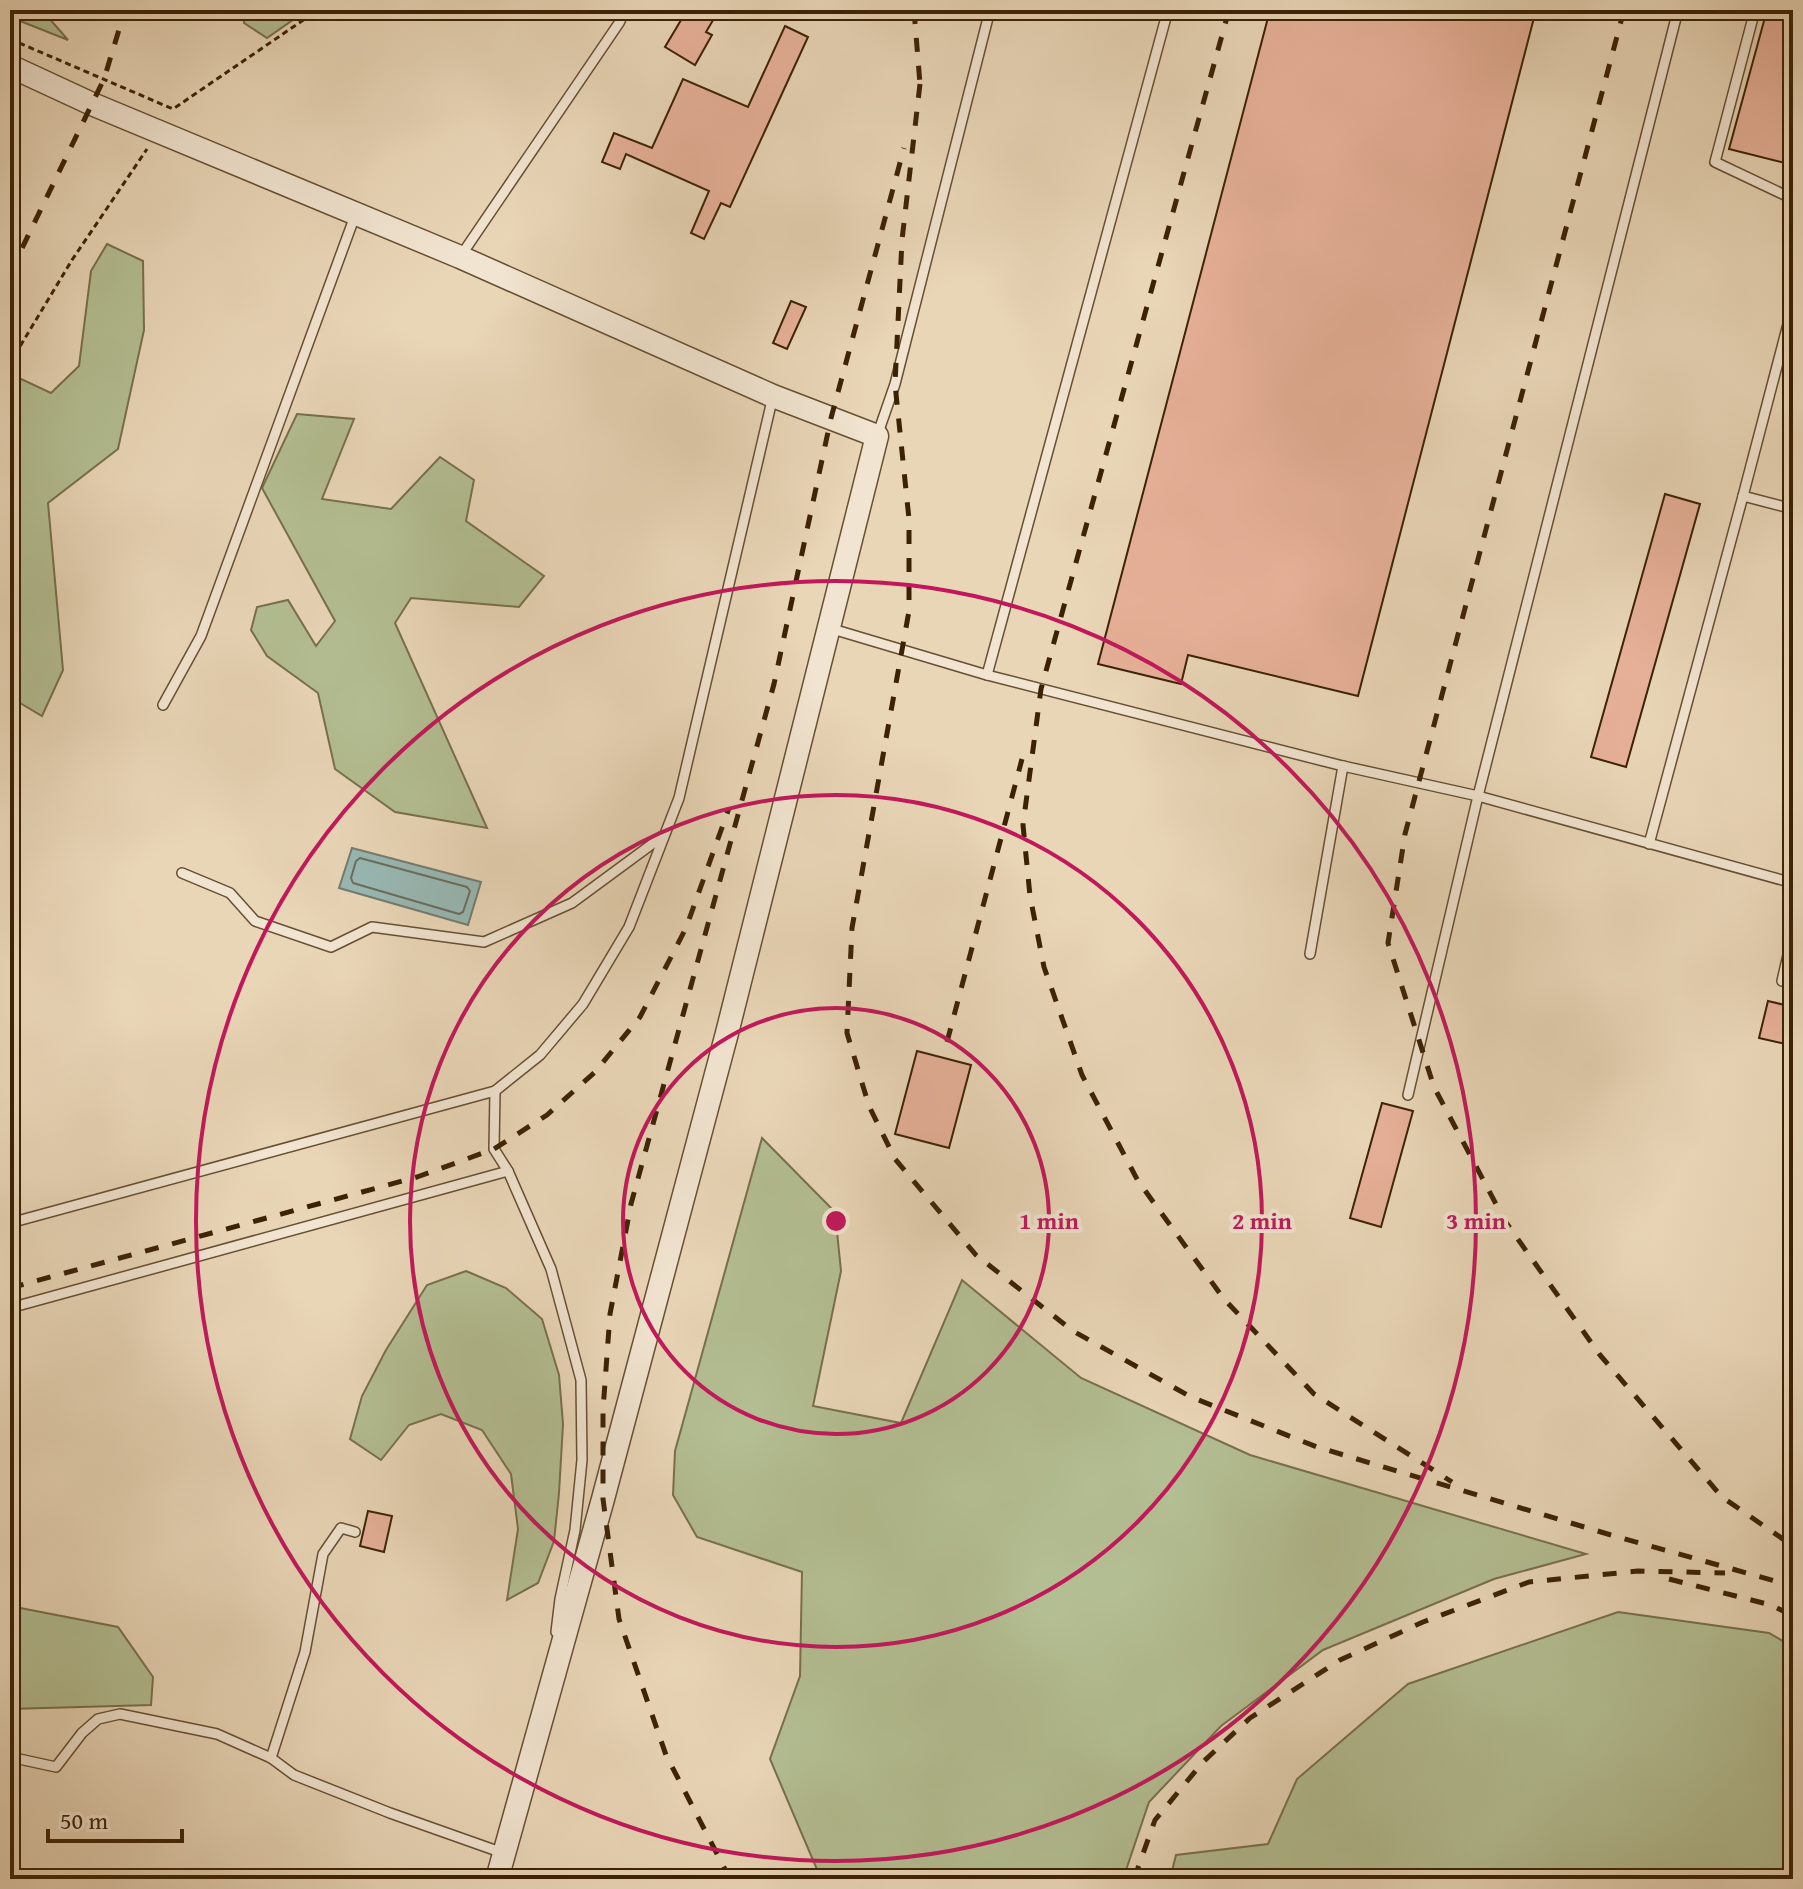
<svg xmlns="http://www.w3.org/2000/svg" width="1803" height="1889" viewBox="0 0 1803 1889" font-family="'Gentium Book Plus',serif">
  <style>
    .green { fill: #b3be92; stroke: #78704c; stroke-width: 2 }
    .water { fill: #98b8b4; stroke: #737c6e; stroke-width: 2 }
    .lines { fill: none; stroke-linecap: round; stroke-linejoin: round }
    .shore { stroke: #6a6d5c; stroke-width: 2 }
    .building { fill: #e7b199; stroke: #3c2205; stroke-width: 2 }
    .service-casing { stroke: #674f32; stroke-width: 12 }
    .tertiary-casing { stroke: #674f32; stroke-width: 25 }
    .path { stroke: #3c2205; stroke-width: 3; stroke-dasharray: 6 4; stroke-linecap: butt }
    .service { stroke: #f1e4d0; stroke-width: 9 }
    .tertiary { stroke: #f1e4d0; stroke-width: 22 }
    .rail { stroke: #3c2205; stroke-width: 5; stroke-dasharray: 14 14; stroke-linecap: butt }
    .ring { fill: none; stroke: #c2185b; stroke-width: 4 }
    .centre { fill: #c2185b; stroke: #f1e4d0; stroke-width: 4 }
    .ring-label { font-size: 24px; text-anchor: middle; font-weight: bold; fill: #c2185b; stroke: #f1e4d0; stroke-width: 8; stroke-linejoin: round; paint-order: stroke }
  </style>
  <rect width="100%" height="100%" fill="#e9d6b7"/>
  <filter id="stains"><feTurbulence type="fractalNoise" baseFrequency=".0025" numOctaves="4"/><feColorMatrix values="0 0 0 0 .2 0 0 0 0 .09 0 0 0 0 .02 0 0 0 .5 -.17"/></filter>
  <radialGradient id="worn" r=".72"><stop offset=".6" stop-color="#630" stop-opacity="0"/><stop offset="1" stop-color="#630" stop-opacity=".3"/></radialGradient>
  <g class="green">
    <polygon points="10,10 42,10 68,40 10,17"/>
    <polygon points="244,10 307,10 267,38 244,23"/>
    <polygon points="107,244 143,261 144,330 118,449 48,503 63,670 42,716 10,697 10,390 17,377 51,393 79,366 91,271"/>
    <polygon points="297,414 354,419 322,499 391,509 440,457 474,480 466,521 544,576 519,607 411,598 395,623 487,828 395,812 335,769 318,693 267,656 251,630 257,607 288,600 316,646 335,621 262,488"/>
    <polygon points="762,1138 835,1212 841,1271 813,1406 901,1423 962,1280 1081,1378 1250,1455 1586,1554 1494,1579 1323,1650 1221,1726 1149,1802 1123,1879 821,1879 770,1759 800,1676 802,1572 697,1537 673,1495 675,1451"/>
    <polygon points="466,1271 506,1288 542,1319 559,1375 563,1424 559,1493 554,1541 538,1583 507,1600 518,1529 511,1474 482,1430 441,1414 409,1425 381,1460 350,1439 362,1396 386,1350 427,1285"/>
    <polygon points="10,1606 118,1627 153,1677 151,1705 10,1709"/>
    <polygon points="1618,1612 1769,1633 1793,1647 1793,1879 1170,1879 1176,1855 1268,1844 1297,1779 1408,1684"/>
  </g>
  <polygon class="water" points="352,848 481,882 468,925 339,888"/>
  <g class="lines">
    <polygon class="shore" points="360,858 467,887 470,891 463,912 459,914 353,883 351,878 356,861"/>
  </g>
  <g class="building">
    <polygon points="687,10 719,10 706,32 712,35 695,65 665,47"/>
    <polygon points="1270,10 1536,10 1358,696 1188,655 1181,684 1098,664"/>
    <polygon points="1767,10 1793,10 1793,165 1729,149"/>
    <polygon points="785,26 808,37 730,207 721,203 704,239 691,233 709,191 626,154 620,169 602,162 614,133 652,148 683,79 748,107"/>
    <polygon points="791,301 806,307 787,349 773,343"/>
    <polygon points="1665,494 1700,504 1626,767 1591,757"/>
    <polygon points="1768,1001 1793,1007 1793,1033 1790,1045 1759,1038"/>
    <polygon points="917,1051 971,1065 949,1148 895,1134"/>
    <polygon points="1382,1103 1413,1111 1381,1227 1350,1218"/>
    <polygon points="368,1511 392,1516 384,1552 360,1546"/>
  </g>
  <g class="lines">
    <g class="service-casing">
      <g id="service">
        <polyline points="1168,10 987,675 1343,766 1478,796 1793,883"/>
        <polyline points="1755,10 1715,162 1793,199"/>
        <polyline points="460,257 619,23 625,10"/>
        <polyline points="1793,305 1743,496 1793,509"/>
        <polyline points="877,436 895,384 990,10"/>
        <polyline points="829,628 987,675"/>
        <polyline points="163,705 201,636 356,213"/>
        <polyline points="1649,844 1743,496"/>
        <polyline points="182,873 230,893 255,921 331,947 372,927 484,942 572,903 663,836"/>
        <polyline points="1310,954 1343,766"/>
        <polyline points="1782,981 1793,933"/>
        <polyline points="495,1091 494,1149 508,1171 551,1269 581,1380 582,1460 575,1530 560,1599 556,1632"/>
        <polyline points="1408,1095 1478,796 1678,10"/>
        <polyline points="10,1223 495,1091 540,1055 583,1004 629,927 679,798 773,396"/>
        <polyline points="10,1308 508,1171"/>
        <polyline points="10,1757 56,1767 82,1733 98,1719 120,1714 217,1734 271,1758 294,1775 390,1813 503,1853"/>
        <polyline points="271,1758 305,1652 323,1554 341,1528 355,1532"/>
      </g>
    </g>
    <g class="tertiary-casing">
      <polyline id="tertiary" points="10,66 92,104 460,257 773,396 877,436 727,1033 603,1499 497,1879"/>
    </g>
    <g class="path">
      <polyline points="10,39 173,109 318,10"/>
      <polyline points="10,363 72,260 147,149"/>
    </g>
    <use href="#service" class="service"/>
    <use href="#tertiary" class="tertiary"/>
    <g class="rail">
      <polyline points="914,10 920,84 918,93"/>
      <polyline points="1229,10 1041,689 1023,825 1030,896 1044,967 1082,1075 1138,1181 1224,1299 1314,1394 1452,1482"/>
      <polyline points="1624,10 1405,834 1388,943 1434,1087 1505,1221 1600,1355 1722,1497 1793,1546"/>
      <polyline points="920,84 902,240 895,384 909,519 909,611 852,928 847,1033 869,1106 895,1159 976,1255 1073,1331 1191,1397 1317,1447 1611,1535 1793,1586"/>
      <polyline points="10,273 104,79 125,10"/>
      <polyline points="947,1042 1022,759"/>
      <polyline points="10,1288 417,1177 494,1149 547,1115 595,1072 640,1017 686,928 729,808"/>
      <polyline points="1669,1579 1771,1605 1793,1616"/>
      <polyline points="730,1879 666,1755 619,1619 603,1499 603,1410 610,1314 631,1204 774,684 831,418 904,148"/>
      <polyline points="1134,1879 1155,1820 1203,1762 1250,1718 1340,1660 1423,1622 1529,1582 1638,1571 1725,1573"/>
    </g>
  </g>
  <g class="ring">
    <circle cx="836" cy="1221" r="213"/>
    <circle cx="836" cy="1221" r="426"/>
    <circle cx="836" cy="1221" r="640"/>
  </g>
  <circle cx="836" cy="1221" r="12" class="centre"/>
  <g class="ring-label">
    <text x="1049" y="1229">1 min</text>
    <text x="1262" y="1229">2 min</text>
    <text x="1476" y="1229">3 min</text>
  </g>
  <rect width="1803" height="1889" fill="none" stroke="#e9d6b7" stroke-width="40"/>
  <rect x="12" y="12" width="1779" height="1865" fill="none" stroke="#3c2205" stroke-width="4"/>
  <rect x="20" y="20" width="1763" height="1849" fill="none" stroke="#3c2205" stroke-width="2"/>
  <path d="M48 1829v12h134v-12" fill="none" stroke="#3c2205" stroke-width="4"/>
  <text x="60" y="1829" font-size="24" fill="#3c2205" stroke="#f1e4d0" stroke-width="6" paint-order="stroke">50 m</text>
  <rect width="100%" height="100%" filter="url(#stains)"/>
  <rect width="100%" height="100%" fill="url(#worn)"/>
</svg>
